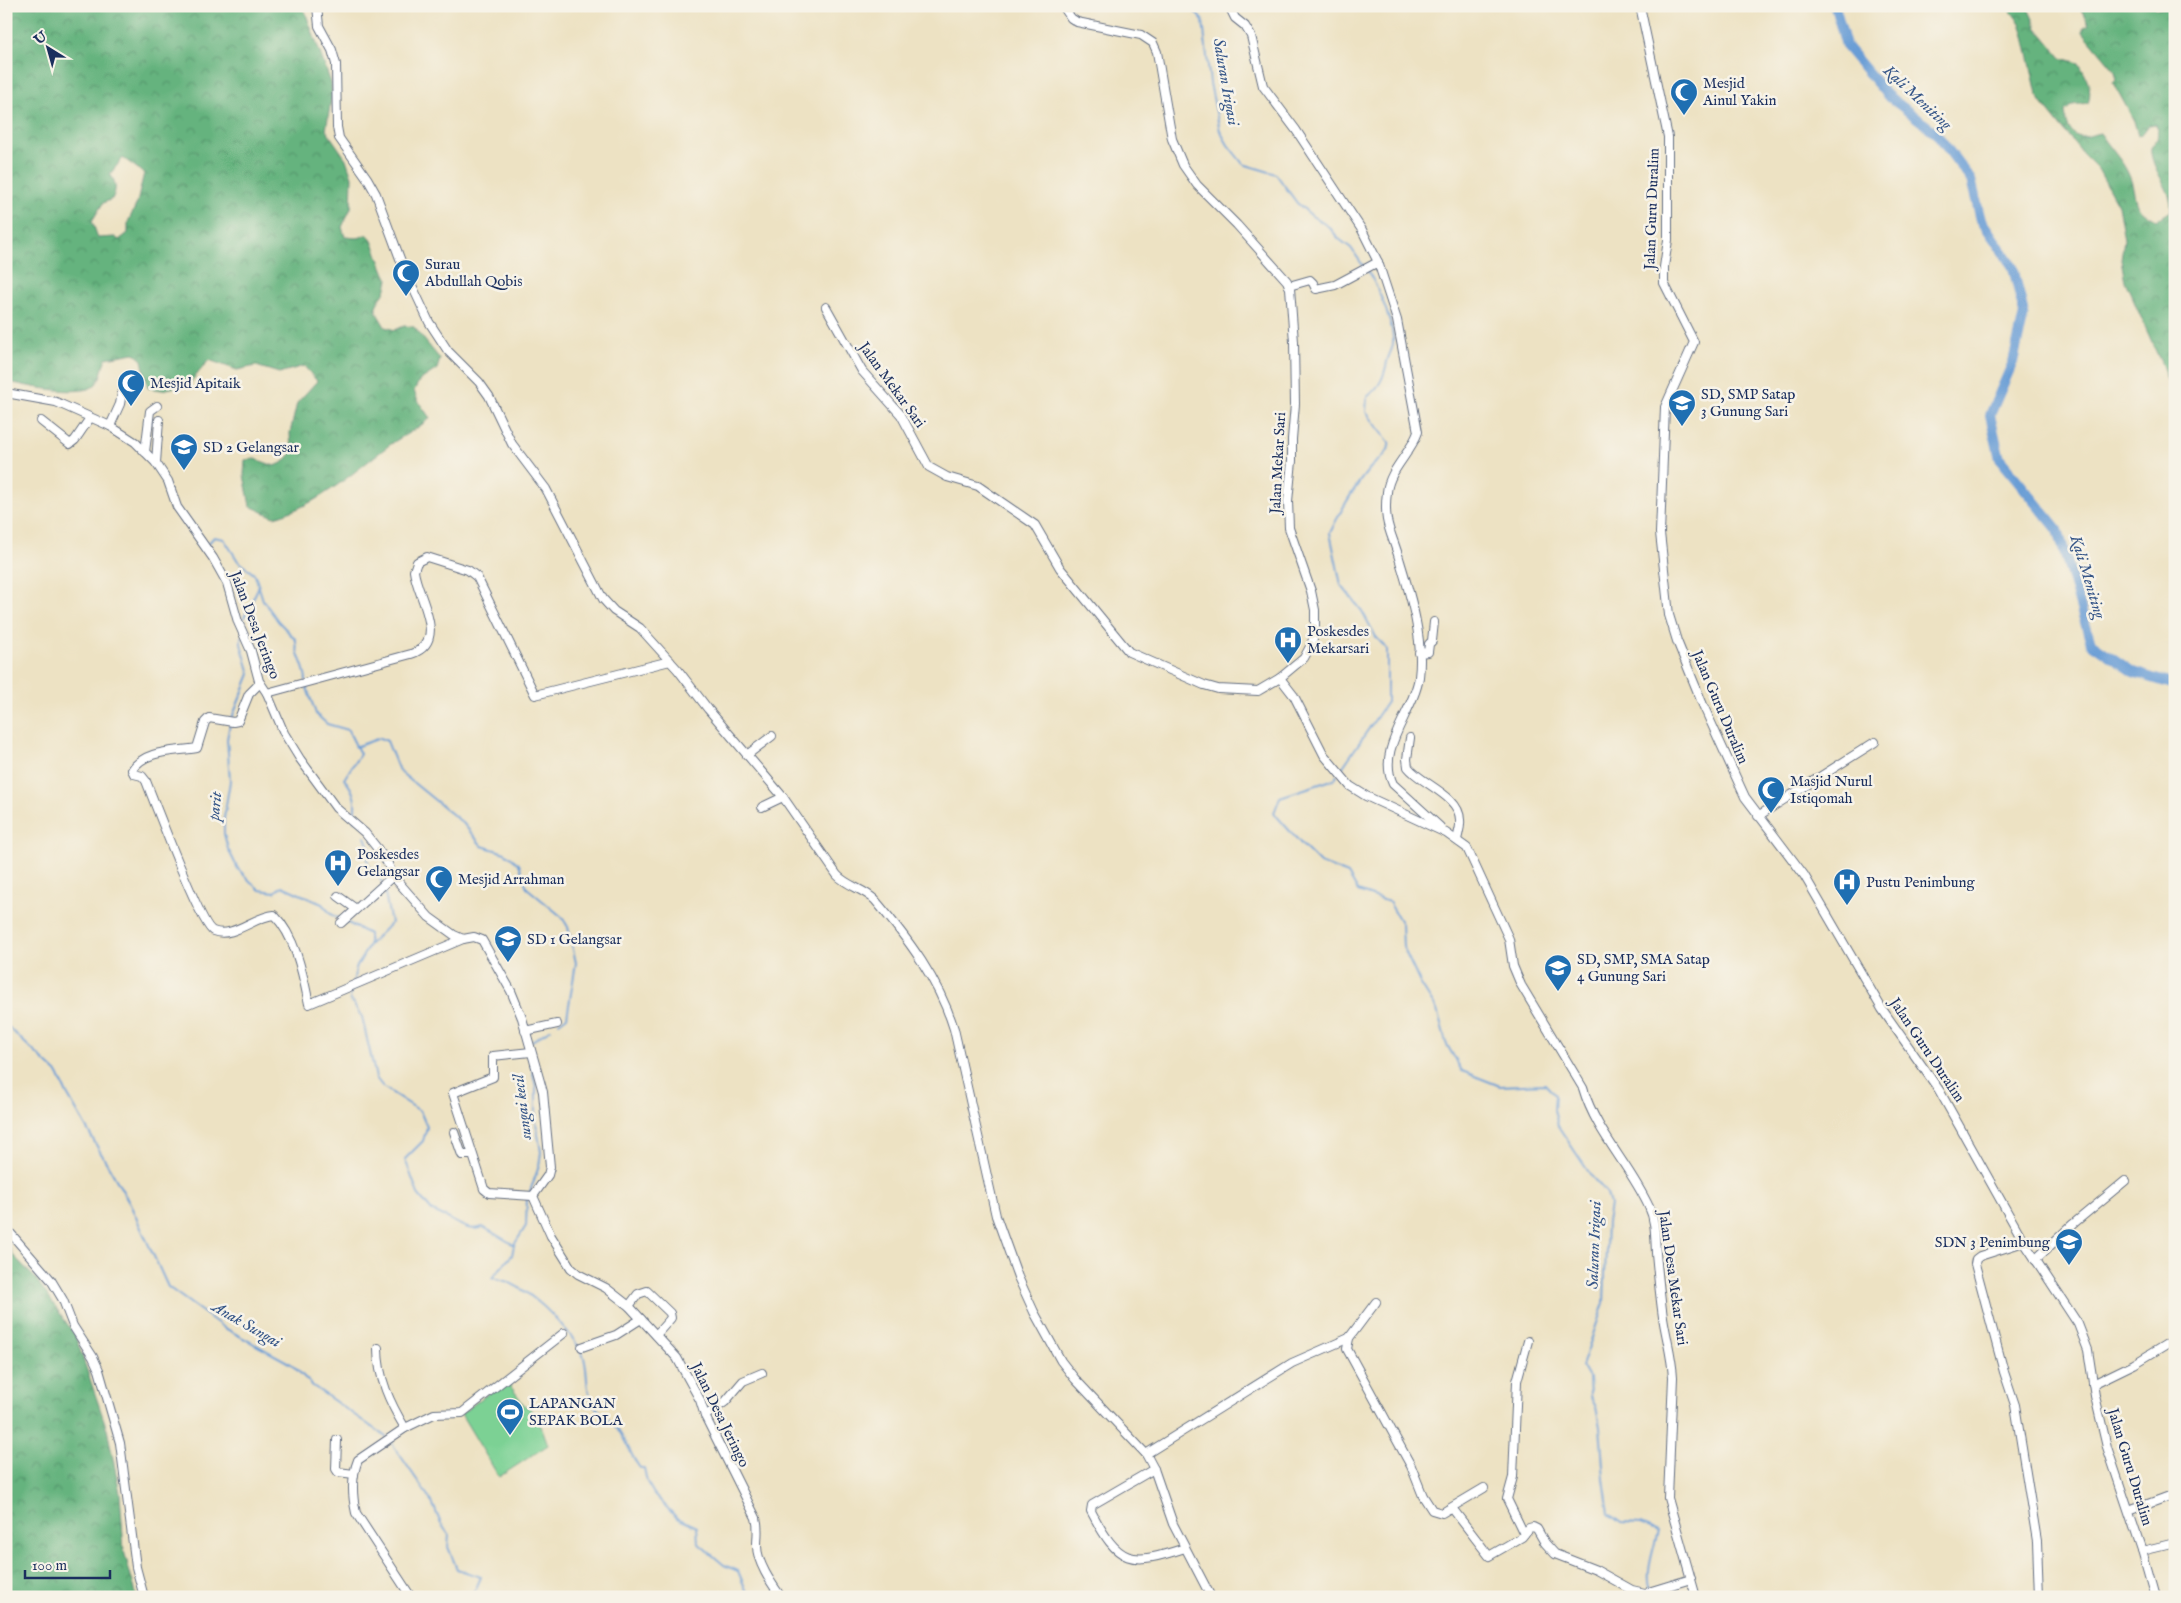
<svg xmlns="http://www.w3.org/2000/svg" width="2181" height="1603" viewBox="0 0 2181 1603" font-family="'IM FELL English',serif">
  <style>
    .forest { fill: url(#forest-crowns); stroke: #40716e; fill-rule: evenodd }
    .garden { fill: #7cd194; stroke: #4c8079 }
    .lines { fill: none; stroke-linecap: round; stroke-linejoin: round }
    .stream { stroke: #699dd5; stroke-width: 2 }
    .river { stroke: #699dd5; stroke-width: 10 }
    .minor-casing { stroke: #646e81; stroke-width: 10 }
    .minor { stroke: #fff; stroke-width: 8 }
    .labels { text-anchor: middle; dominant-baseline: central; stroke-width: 5; stroke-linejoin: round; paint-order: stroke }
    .poi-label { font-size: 15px; fill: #1b2f5e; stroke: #f7f3e8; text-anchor: start }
    .street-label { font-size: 15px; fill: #1b2f5e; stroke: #f7f3e8 }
    .water-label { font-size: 16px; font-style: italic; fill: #365688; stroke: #f7f3e8 }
  </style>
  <defs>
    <pattern id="forest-crowns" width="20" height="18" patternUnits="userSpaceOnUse" patternTransform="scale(1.25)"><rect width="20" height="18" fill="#65b37e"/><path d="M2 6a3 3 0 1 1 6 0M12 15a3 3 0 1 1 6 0" fill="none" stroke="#52926a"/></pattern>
  </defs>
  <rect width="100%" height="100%" fill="#f7f3e8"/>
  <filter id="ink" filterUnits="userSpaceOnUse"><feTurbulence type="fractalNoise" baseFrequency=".02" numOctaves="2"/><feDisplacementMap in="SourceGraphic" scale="10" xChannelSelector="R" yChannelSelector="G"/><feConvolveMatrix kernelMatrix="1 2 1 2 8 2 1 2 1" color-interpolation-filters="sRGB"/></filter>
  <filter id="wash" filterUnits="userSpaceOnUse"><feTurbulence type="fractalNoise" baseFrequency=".0096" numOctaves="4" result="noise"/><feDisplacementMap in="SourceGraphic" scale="20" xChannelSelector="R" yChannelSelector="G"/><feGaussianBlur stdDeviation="1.12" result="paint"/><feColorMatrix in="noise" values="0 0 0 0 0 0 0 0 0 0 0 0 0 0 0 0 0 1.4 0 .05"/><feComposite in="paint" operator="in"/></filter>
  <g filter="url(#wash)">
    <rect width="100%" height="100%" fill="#ede2c3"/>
    <g class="forest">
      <path d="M6,6H303L331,83L332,94L326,130L346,159L352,177L351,208L342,227L345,237C350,237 356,239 361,237C364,236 364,234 368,235C373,237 382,271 388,279C387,284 386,291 383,295C371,310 376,310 385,327L395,330L404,326L414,327L440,359L437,369L419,381L414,391L418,401L430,418C418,429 404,435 391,444C354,471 320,505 274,517L250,506L244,475L245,460L255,459L275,466L284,462L291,454L290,433L297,403L317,381L304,366L279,373L256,366L237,370L209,360L189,384L162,390L148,388L142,360L134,353L106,358C102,367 102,379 94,386C80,397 23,386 6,381ZM123,158L144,173L137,203L128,222V233L119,240L115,237L98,238L92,221L103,203L112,199C117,190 116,182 110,174Z"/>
      <path d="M2007,6H2027L2037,28L2062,58L2079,63C2086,76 2093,88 2088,103L2072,105L2065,111C2066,122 2069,137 2083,137C2088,137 2094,134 2100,133L2103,137C2111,149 2122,160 2128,173C2139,196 2128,208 2157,220L2171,211C2173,190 2154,174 2151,153C2150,146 2154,145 2157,139C2158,136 2157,131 2158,128L2154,124L2149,125L2143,133L2138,136L2134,121L2113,82L2117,78L2114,69L2083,32L2084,27L2089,24L2079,6H2153L2158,9L2175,6V402L2162,365L2125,281L2121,260L2124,239L2118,205L2098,169L2083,154L2042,103L2037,94L2023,32L2020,23Z"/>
      <polygon points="6,1241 13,1255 36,1279 75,1335 107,1429 120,1493 124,1551 137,1597 6,1597"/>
    </g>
    <polygon class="garden" points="506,1380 525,1406 529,1407 542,1428 548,1445 499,1477 461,1414"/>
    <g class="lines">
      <g class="stream">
        <polyline points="1190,6 1203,21 1210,83 1220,131 1228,145 1243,164 1276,174 1297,203 1312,216 1329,227 1339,239 1351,248 1364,267"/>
        <path d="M207,545L214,537L224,539L238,561L255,575L263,600L278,621L296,640C295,655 306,666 306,681"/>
        <polyline points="242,622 259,586"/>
        <path d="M306,685L316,714L327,724L348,730L360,754L344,779C357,793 356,804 354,821"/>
        <polyline points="231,720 250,674 241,644 241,637"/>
        <polyline points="230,724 227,739 230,781 224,818 224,834 228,849 238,869 251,882 260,890 275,892 282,886 322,904 331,914 342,920"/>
        <polyline points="355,747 380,738 387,741 399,771 463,823 482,846 505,853 519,864 527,888 562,917 568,927 576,963 567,1017 559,1023"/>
        <path d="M1340,771L1387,702V649L1376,637L1362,611L1341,585L1330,533C1341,510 1355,485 1372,466C1379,459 1391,453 1389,442L1366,412L1367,397C1380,387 1384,377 1387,362C1388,356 1393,349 1393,343C1395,326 1377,285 1367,270"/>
        <path d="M1337,775L1335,779L1280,797L1274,813L1303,846L1320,863L1348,874L1358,891L1389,902L1402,924L1403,947L1420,983L1437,1010L1446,1043L1462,1071L1500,1086L1545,1084L1555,1095L1554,1110L1558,1126L1592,1177L1607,1193L1610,1205L1607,1222L1604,1303L1582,1366L1589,1378L1590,1396L1596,1407L1600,1427L1604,1479L1609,1514L1621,1523L1641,1524L1658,1531C1655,1545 1644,1575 1651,1588"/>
        <path d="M365,837L370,849C362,869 374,867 382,882"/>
        <polyline points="346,922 369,934 369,943"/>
        <polyline points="353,983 356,968 369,945 391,923 384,889"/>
        <path d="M351,990L350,999L362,1017L376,1078L383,1087L420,1111L427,1127L423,1141L405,1159L418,1194L432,1211C448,1215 466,1235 483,1227L514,1245L512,1255L492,1278C523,1280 570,1328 583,1355C589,1370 584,1387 593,1403C599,1414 612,1421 619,1431C627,1443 631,1456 640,1468H644L647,1482L654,1494L677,1518L697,1527L698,1543L724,1565L738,1571L749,1597"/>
        <polyline points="6,1025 58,1074 67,1094 129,1202 168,1287 223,1327 291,1364 313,1386 386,1437"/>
        <polyline points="532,1041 551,1029"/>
        <polyline points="529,1194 539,1166 541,1152 536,1123 536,1087 531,1064"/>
        <polyline points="514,1245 526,1226 527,1198"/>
        <polyline points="391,1442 432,1502 441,1524 449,1535 448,1547 457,1569 481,1577 474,1593 498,1597"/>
      </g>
      <polyline class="river" points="1835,6 1846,46 1887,95 1935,132 1971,180 1981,220 2013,267 2024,314 2013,362 1990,415 2000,459 2058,530 2091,643 2133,672 2175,685"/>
    </g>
  </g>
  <g filter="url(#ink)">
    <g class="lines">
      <g class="minor-casing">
        <g id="minor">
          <path d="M317,6L319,26L332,50L336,64L337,127L339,138L367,178L376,194L402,264L429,322L448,351L479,382L489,396L512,444L546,489L603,599L614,611L640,628L678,670L708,709L783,797L837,875C847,886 864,889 875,900C908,939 939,980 954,1029L996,1216L1018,1277L1034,1312L1061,1361L1075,1379L1146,1454L1154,1469L1173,1524L1211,1597"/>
          <polyline points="1229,6 1235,18 1245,26 1251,36 1263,86 1296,130 1362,230 1378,262"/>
          <polyline points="1640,6 1668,137 1668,240 1664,267 1664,283 1694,342 1665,407 1660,533 1669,615 1677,641 1703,705 1745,797 1804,875 1882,1009 1939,1090 2024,1242 2078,1324 2088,1350 2095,1396 2107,1447 2142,1551 2155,1597"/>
          <path d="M1289,286L1310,280L1313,283L1316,289L1335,285L1378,262L1397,320L1418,432C1411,453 1389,470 1387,492C1383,523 1391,531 1399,558C1410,594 1424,638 1419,677C1414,712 1376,748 1393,784L1440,827"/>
          <polyline points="826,307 862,371 901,415 929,467 947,477 978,486 1035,525 1060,568 1129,652 1204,685 1218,689 1258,691 1280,678 1304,658 1312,643 1315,629 1315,610 1311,591 1289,528 1288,501 1292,461 1292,439 1295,404 1294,342 1290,288 1287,281 1237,225 1197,185 1183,165 1172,139 1157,52 1153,43 1141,35 1077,22 1071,18 1063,6"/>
          <path d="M6,393L56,402L110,426L135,442L156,463L168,481L177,507L213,558L227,583L238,622L251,651L259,681L267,693L284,733L300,759L336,808L365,833L377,848L388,864L393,876L429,917L454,935L463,939L474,937L482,940L511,991L522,1018L543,1092L550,1167L548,1175L533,1196L551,1236L571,1268L578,1274L606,1288L629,1306L677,1358L700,1400L705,1416L756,1518C759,1528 757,1535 757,1546C757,1563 772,1584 781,1597"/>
          <polyline points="41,421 70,444 75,440 90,418"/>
          <polyline points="110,426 120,404 122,393"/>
          <polyline points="145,452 150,411 157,406"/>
          <polyline points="156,463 159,420"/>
          <polyline points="1419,653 1428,652 1429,644 1432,641 1434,622"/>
          <path d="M1280,678L1294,696L1324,755L1350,786L1366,796L1446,833L1467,848L1509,939L1513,966L1521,985L1583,1088C1596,1133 1630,1165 1649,1207C1656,1221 1655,1237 1656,1253C1658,1274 1660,1296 1663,1317C1666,1337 1672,1357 1673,1377L1668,1498L1696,1597"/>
          <path d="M260,683L249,694L238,721L233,722L209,718L205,722L197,748C176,752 145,749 132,770L134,774L142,776L146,781C154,801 201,926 213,931C233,939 255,916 274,915C296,937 303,975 309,1004L463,939"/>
          <path d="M267,693L411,654C450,641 417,597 414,571L417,562L427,557L468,570L477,577L535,695L670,661"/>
          <path d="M1410,738L1407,759L1408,767C1421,784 1460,796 1460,820C1461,827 1458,834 1457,840"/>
          <polyline points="747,755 772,736"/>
          <polyline points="762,807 783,797"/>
          <polyline points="1758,816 1875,742"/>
          <polyline points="338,896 356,909"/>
          <polyline points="341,923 393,876"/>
          <polyline points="525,1031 557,1024"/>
          <polyline points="531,1052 493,1056 493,1077 453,1093 484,1189 489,1193 533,1196"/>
          <polyline points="454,1132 462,1155 472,1155"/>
          <polyline points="6,1228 51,1280 63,1300 73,1326 93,1357 99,1370 120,1443 136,1567 144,1597"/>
          <polyline points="2024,1242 1980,1256 1976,1259 1975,1264 2004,1372 2015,1405 2037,1541 2039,1597"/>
          <polyline points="2035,1260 2073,1224 2125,1181"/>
          <polyline points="1376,1302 1349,1338 1347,1349 1411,1466 1423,1496 1432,1510 1442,1513 1484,1488"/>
          <polyline points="629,1306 638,1294 647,1291 670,1313 671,1318 656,1335"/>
          <polyline points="582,1347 616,1335 641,1319"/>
          <path d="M378,1348C378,1378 390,1403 405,1428"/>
          <polyline points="2093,1384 2134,1364 2175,1339"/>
          <polyline points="705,1416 725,1402 743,1381 762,1373"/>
          <polyline points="337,1440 336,1469 338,1472 354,1474"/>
          <polyline points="1146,1454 1292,1363 1349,1338"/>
          <path d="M1154,1469L1092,1505L1091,1511C1119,1565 1130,1566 1185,1548"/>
          <polyline points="1452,1508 1489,1556 1522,1537 1529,1528 1533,1527 1537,1529 1545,1543 1555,1554 1596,1570 1632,1590 1645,1593 1691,1579"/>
          <polyline points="2129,1511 2175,1494"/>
          <polyline points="1524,1534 1507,1499 1513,1477 1517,1381 1528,1341"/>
          <polyline points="2142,1551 2175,1543"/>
          <path d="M411,1597L356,1513C352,1495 351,1477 358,1460L405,1428L434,1414L462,1413L564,1333"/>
        </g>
      </g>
      <use href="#minor" class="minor"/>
    </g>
  </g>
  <defs>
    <g id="mosque-pin" transform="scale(1.4375)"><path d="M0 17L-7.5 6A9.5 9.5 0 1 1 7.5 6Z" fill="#1f6fb2" stroke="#f7f3e8"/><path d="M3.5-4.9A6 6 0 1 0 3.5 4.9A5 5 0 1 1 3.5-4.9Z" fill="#fff"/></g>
    <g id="school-pin" transform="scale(1.4375)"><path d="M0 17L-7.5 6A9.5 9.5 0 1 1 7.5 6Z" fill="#1f6fb2" stroke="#f7f3e8"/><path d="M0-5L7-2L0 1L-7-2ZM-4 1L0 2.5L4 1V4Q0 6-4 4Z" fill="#fff"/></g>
    <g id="hospital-pin" transform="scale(1.4375)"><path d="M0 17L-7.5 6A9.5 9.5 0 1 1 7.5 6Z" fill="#1f6fb2" stroke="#f7f3e8"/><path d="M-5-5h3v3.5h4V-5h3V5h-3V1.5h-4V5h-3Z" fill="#fff"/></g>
    <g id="stadium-pin" transform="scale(1.4375)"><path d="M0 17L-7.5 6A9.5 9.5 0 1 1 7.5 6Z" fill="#1f6fb2" stroke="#f7f3e8"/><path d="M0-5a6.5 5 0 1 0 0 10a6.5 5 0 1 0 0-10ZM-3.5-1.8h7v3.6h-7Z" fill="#fff"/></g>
  </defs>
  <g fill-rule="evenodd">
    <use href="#mosque-pin" x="1684" y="92"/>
    <use href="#mosque-pin" x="406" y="273"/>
    <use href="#mosque-pin" x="131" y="383"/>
    <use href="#school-pin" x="1682" y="403"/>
    <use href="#school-pin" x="184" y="447"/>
    <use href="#hospital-pin" x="1288" y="640"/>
    <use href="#mosque-pin" x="1771" y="790"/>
    <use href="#hospital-pin" x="338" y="863"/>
    <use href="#mosque-pin" x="439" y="879"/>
    <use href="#hospital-pin" x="1847" y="882"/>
    <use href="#school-pin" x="508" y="939"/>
    <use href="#school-pin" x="1558" y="968"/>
    <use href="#school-pin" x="2069" y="1242"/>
    <use href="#stadium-pin" x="510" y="1412"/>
  </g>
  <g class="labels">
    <g class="poi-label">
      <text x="1703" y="83">Mesjid<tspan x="1703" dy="17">Ainul Yakin</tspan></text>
      <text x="425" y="264">Surau<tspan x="425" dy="17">Abdullah Qobis</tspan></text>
      <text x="150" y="383">Mesjid Apitaik</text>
      <text x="1701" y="394">SD, SMP Satap<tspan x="1701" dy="17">3 Gunung Sari</tspan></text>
      <text x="203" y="447">SD 2 Gelangsar</text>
      <text x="1307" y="631">Poskesdes<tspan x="1307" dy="17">Mekarsari</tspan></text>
      <text x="1790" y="781">Masjid Nurul<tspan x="1790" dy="17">Istiqomah</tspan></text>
      <text x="357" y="854">Poskesdes<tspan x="357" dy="17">Gelangsar</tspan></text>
      <text x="458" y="879">Mesjid Arrahman</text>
      <text x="1866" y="882">Pustu Penimbung</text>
      <text x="527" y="939">SD 1 Gelangsar</text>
      <text x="1577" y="959">SD, SMP, SMA Satap<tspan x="1577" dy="17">4 Gunung Sari</tspan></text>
      <text x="2050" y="1242" text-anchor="end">SDN 3 Penimbung</text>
      <text x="529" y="1403">LAPANGAN<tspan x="529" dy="17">SEPAK BOLA</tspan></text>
    </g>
    <g class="street-label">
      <text transform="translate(1652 209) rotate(-88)">Jalan Guru Duralim</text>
      <text transform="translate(892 385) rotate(54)">Jalan Mekar Sari</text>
      <text transform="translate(1278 463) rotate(-87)">Jalan Mekar Sari</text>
      <text transform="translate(255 625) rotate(69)">Jalan Desa Jeringo</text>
      <text transform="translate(1720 707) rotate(67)">Jalan Guru Duralim</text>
      <text transform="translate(1927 1050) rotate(56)">Jalan Guru Duralim</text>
      <text transform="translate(1673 1278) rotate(82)">Jalan Desa Mekar Sari</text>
      <text transform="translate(720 1415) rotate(64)">Jalan Desa Jeringo</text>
      <text transform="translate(2130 1467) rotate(73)">Jalan Guru Duralim</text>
    </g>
    <g class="water-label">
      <text transform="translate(1225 82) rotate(80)">Saluran Irigasi</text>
      <text transform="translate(1917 98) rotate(43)">Kali Meniting</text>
      <text transform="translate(2087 577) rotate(73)">Kali Meniting</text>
      <text transform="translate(216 806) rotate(-85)">parit</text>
      <text transform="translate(523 1107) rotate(-97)">sungai kecil</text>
      <text transform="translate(1595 1245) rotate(-88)">Saluran Irigasi</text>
      <text transform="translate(246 1325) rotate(30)">Anak Sungai</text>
    </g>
  </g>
  <rect width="2181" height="1603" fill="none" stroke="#f7f3e8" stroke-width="25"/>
  <g transform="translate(48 48) rotate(323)" stroke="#f7f3e8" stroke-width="4" paint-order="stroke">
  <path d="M0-4L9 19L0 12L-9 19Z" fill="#1b2f5e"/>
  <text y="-8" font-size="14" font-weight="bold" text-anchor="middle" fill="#1b2f5e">U</text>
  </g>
  <path d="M25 1570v8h85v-8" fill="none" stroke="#1b2f5e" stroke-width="2.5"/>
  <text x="32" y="1570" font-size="15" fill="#1b2f5e" stroke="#f7f3e8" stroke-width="4" paint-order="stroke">100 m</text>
</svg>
